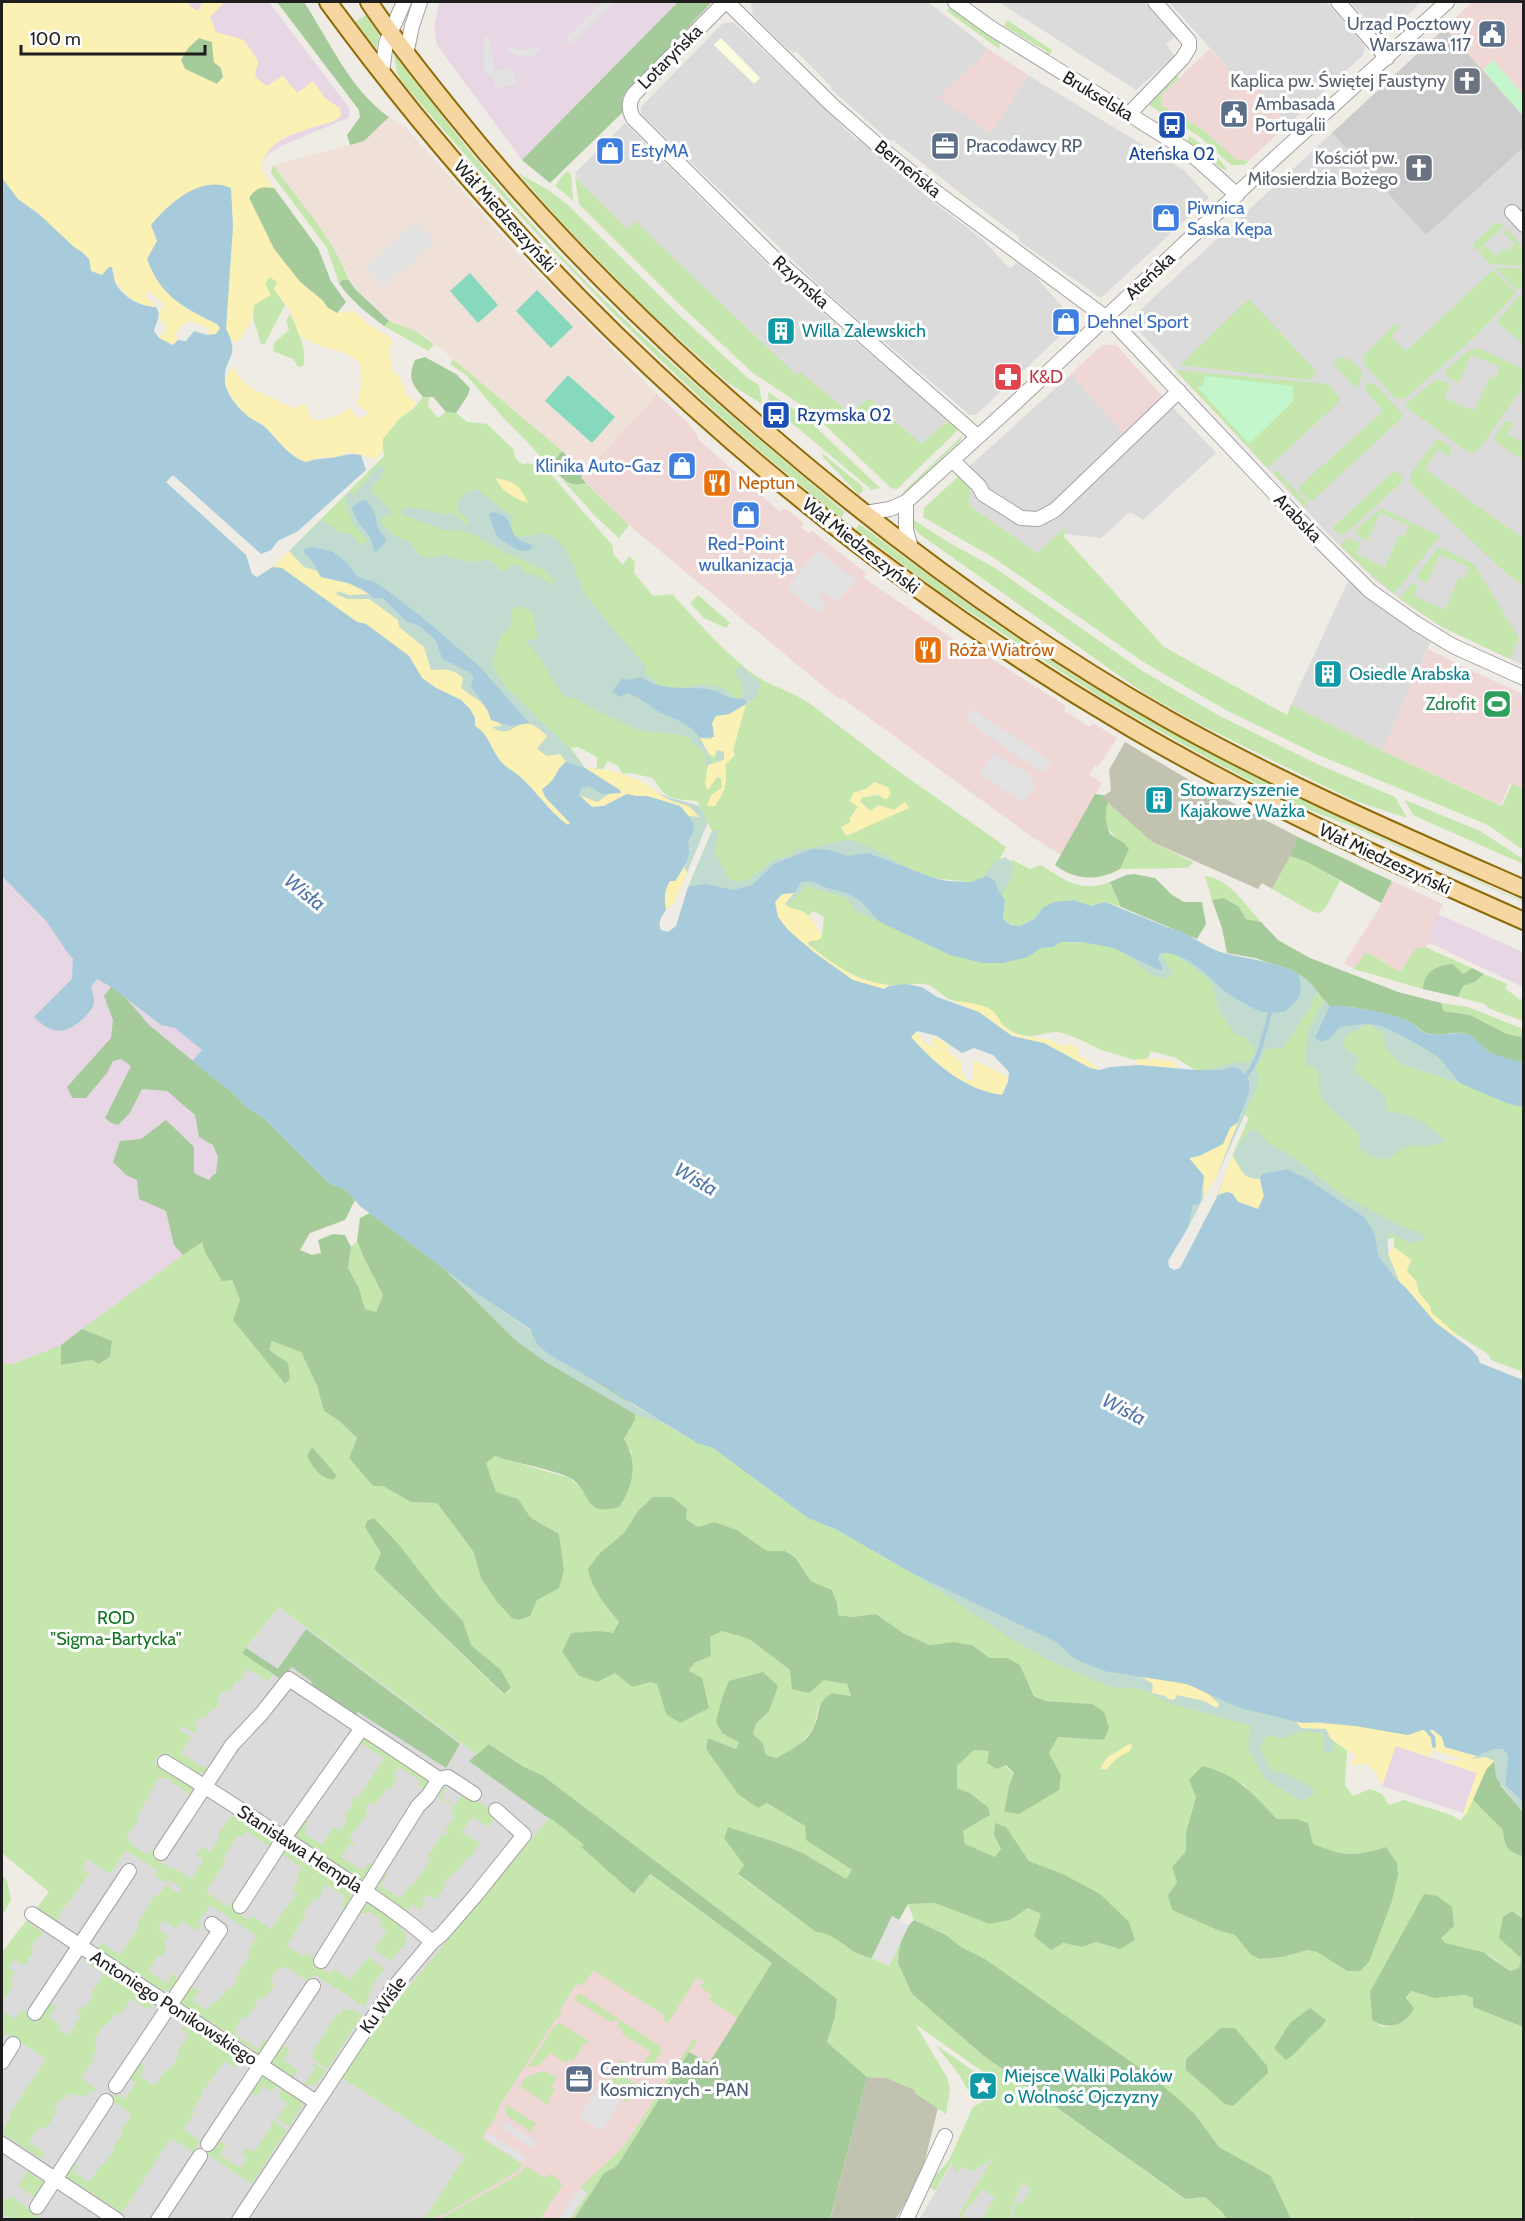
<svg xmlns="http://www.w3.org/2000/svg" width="1525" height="2221" viewBox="0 0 1525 2221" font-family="Cabin,sans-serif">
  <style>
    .residential { fill: #dcdbdb }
    .commercial { fill: #eed7d4 }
    .industrial { fill: #e7d6e3 }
    .education { fill: #fbfdde }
    .religious { fill: #ccc }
    .military { fill: #efe0d8 }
    .construction { fill: #c1c2b0 }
    .grass { fill: #c5e6ad; fill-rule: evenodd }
    .forest { fill: #a6cb9b }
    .wetland { fill: #c2dbd1; fill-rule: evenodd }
    .sand { fill: #fbf1b5; fill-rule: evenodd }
    .park { fill: #c3f6cb }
    .pitch { fill: #86d9bf }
    .parking { fill: #e2e2e2 }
    .water { fill: #a7cbda; fill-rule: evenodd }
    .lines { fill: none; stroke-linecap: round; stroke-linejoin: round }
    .stream { stroke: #a7cbda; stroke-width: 4 }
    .minor-casing { stroke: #a2a2a2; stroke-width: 16 }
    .major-casing { stroke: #8f6b08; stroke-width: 20 }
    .minor { stroke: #fff; stroke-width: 14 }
    .major { stroke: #f7d7a1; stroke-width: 16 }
    .labels { text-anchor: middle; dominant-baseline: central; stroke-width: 6; stroke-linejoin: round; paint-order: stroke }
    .service-label { font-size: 18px; fill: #4e5e75; stroke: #fff; text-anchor: start }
    .street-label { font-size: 18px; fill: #1e1e1e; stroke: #fff }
    .worship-label { font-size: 18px; fill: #5b616d; stroke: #fff; text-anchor: end }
    .shop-label { font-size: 18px; fill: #366cbe; stroke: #fff; text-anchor: start }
    .transit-label { font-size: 18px; fill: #164399; stroke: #fff }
    .culture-label { font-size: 18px; fill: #0d838f; stroke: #fff; text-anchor: start }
    .health-label { font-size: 18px; fill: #be3a42; stroke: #fff; text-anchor: start }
    .food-label { font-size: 18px; fill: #c56008; stroke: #fff; text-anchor: start }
    .leisure-label { font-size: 18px; fill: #27864d; stroke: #fff; text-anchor: end }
    .park-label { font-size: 18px; fill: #117620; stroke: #fff }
    .water-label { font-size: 20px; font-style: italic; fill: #4f76a8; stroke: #fff }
  </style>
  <rect width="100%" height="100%" fill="#eeece4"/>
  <g class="residential">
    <polygon points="750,2 928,2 987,48 981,59 946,91 991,134 1028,75 1184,170 1209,198 1101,298 1019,241 1019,237 964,196 893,140 890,141 833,91 830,85 796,51 793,53 789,50 753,15"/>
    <polygon points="999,2 1144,2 1175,36 1166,44 1175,56 1136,90"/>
    <polygon points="1169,2 1326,2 1365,46 1363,55 1289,124 1241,71 1234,75"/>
    <polygon points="1350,2 1421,2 1388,33 1377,31"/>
    <polygon points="733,22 832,115 856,140 859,139 931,200 982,239 1010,269 1017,262 1037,278 1074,320 1073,324 976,415 970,415 825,291 641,114 641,107 723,23"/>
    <polygon points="625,123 787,284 789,282 842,330 949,420 907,463 784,390 588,202 575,173"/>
    <polygon points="1332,133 1426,235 1523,148 1523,665 1442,627 1400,599 1375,580 1335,541 1129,320"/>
    <polygon points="1071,374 1125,435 1165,399 1216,453 1143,520 1130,512 1101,538 1063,534 1063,531 1037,553 969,505 971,482 961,474"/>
    <polygon points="1349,579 1431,641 1382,751 1291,705"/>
    <polygon points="279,1607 492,1766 548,1819 383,2018 342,2078 466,2156 426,2218 428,2219 2,2220 2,1952"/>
    <polygon points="982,2111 1123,2220 919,2220"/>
  </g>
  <g class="commercial">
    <polygon points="1472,2 1523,2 1523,116 1445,28"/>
    <polygon points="987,48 1028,75 991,134 938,97 981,59"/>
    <polygon points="1210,49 1234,75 1241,71 1289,124 1248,161 1236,159 1202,129 1161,106 1161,95"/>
    <polygon points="1102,345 1116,345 1165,399 1125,435 1071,374"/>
    <polygon points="657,394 689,424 698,436 698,439 779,511 786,509 804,523 801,527 804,530 808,533 812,531 866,573 863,577 867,580 959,643 985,659 987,656 1066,706 1064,711 1090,727 1093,723 1117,738 1098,767 1095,765 1089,775 1102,783 1061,855 1028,834 842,698 840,700 629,525 581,477"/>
    <polygon points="1428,649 1464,667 1523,694 1523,790 1509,784 1501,805 1382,751"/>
    <polygon points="1392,881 1443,904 1428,937 1430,943 1425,947 1415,949 1400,972 1392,969 1382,960 1366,953 1354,969 1344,963 1377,912"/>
    <polygon points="634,1894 772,1963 709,2063 690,2053 617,2166 604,2173 574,2219 425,2218"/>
  </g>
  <g class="industrial">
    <polygon points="116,2 269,2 350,109 348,118 283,145 268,154 263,161 262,168 253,173"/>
    <polygon points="439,2 678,2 522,160 437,45 434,27"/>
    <polygon points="2,876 47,922 67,952 96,979 111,987 161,1025 175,1027 202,1050 193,1061 244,1210 58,1347 13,1364 2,1363"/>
    <polygon points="1438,914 1523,952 1523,987 1430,943 1428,937"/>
    <polygon points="1395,1746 1477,1773 1463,1813 1382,1786"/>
  </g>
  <polygon class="education" points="721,38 760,78 754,84 714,45"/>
  <polygon class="religious" points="1445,28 1523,116 1523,148 1426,235 1332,133"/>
  <polygon class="military" points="389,117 405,127 524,260 657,394 583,474 537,429 427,337 385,319 355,289 344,265 329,242 273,165 364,141"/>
  <g class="construction">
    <polygon points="1125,742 1191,781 1298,837 1288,861 1272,889 1262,883 1258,889 1152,842 1108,803 1103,796 1111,791 1109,770"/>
    <polygon points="867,2077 887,2078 915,2090 915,2093 938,2108 924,2164 905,2204 895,2220 830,2220"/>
  </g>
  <g class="grass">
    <polygon points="951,6 1000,43 999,49 947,11"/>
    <polygon points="368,14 380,32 376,49 355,22"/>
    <polygon points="1007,20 1052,50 1052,52 1047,56 1046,51 1004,26"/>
    <path d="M394,54L400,59C457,139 521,216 590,286C670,366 758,439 845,512L841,518C800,484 758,451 719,415C606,311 502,199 402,82L397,73Z"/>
    <polygon points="1174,73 1179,78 1161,95 1162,106 1202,129 1236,159 1248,161 1245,165 1231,165 1200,137 1146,103"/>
    <polygon points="1190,136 1219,159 1227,169 1225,170 1220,167 1187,141"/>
    <path d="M273,165C299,201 333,238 349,280L339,283L327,248L271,173Z"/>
    <polygon points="568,171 571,175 573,200 555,186 564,174"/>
    <polygon points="518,173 550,191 569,206 678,314 749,379 759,385 762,404 727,382 647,310 564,225"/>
    <polygon points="575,177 627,229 635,221 796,375 800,372 851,414 869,398 921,444 945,423 946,424 949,421 958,430 897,489 891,488 809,410 753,373 679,304 579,204"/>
    <polygon points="1497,222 1504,226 1477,251 1473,247 1474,243"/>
    <polygon points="1507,229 1523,248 1523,266 1490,264 1479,252 1486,246 1496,256 1504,248 1508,251 1515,244 1503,232"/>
    <polygon points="1495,267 1523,269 1523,285 1518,290 1515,289"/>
    <polygon points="1493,270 1515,292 1514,295 1477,335 1405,399 1395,398 1364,364 1364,355 1395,324 1401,326 1391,336 1406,351"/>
    <path d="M270,277L277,282V293L285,305L264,345L260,343C258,325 251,327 254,305L261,300L265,284Z"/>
    <polygon points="1523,291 1523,303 1521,306 1523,309 1523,344 1498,323 1498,320"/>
    <polygon points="1249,299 1317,372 1309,380 1180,365"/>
    <path d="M290,314C297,329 308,350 303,366L298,367L293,359L273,351L274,343L289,330L286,321Z"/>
    <polygon points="389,321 415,331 434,344 428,351 384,326"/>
    <polygon points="1478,348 1523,369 1523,387 1481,446 1475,453 1469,453 1406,407 1407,403 1436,379 1450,384 1445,398 1474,411 1490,376 1495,379 1500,367 1471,355 1459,383 1448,378 1445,371 1466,352"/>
    <polygon points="1344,357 1355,363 1362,372 1360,383 1355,388 1333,363 1339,358"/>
    <polygon points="453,359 562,451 557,457 553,469 498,412 466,375 450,364"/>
    <polygon points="1175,370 1329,384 1340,399 1338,403 1269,467 1266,466"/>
    <polygon points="1368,383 1375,384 1403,415 1402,418 1312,501 1308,500 1299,491 1300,486 1383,411 1364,389"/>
    <polygon points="768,392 804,416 880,488 872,490 769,404"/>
    <path d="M423,397H429L428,406L438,418L446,412L456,413L467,422L487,424L513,449L516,459L522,464L541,463L613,546V554L623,565L629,556L635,562L634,573L653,596L672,594C695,619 724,652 752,673C769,686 791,691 809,703L894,768L1006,847L990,878L970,882L934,878L871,854L771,888L695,886L688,887L712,831L697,801C674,799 665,800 653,778L630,773L623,774L618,766L608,761L603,769L597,768V757L578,747L571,748L585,768L422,617L289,551L384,456L382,440L399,419L414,408ZM742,685L751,702L746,704L733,750L734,755L725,765C727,786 726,787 715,806L711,795L722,788L721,778L717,777L708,789L705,782L724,752L716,749L660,687L699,689L734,700L742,698L743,693ZM866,789L891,794L863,797L860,802L871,811L879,805L894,810L905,802L908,808L862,827L856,833L841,828L850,822V818L858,807L859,791Z"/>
    <polygon points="1505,421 1513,423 1508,435 1523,442 1523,461 1495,441 1495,436"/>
    <polygon points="963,435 960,441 904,493 903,492"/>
    <polygon points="1437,438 1452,448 1449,457 1438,449 1425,469 1523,538 1523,585 1508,575 1410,483 1411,474"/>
    <polygon points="823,454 862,486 863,490 859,495 822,456"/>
    <polygon points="1276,470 1308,504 1305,507 1273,473"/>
    <polygon points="1395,470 1403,477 1401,483 1344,535 1340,535 1332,528"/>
    <polygon points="961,474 971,482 969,505 1037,553 1065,527 1064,537 1164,647 1287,715 1291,705 1382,751 1502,806 1512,784 1523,788 1523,850 1488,825 1316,754 1226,710 1145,663 994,558 923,517 924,508"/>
    <path d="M562,479C569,484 578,488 586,483L629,525L619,538L596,517Z"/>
    <polygon points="1381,508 1440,536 1394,594 1340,546 1341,544 1349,538 1361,544 1356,554 1385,567 1399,535 1404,537 1409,526 1380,513 1368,541 1357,536 1356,529"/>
    <polygon points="911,518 948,542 995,568 1144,672 1218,715 1317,764 1395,797 1407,818 1355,801 1201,725 1141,691 918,533 911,523"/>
    <path d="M859,524C942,585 1024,647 1113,699C1244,777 1384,840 1523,901V902L1349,825L1299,806L1213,761L1108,702L1043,660L935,589L856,529Z"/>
    <polygon points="1439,547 1472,563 1477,569 1519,638 1510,659 1442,627 1400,599 1400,597 1413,582 1418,587 1414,596 1445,610 1459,577 1464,579 1469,568 1440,555 1427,583 1417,579 1417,574"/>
    <polygon points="698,595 730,623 726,628 704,618 690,603"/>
    <polygon points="1405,800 1480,831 1523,859 1523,864 1413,815"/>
    <path d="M1108,803L1152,842L1193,862L1189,867L1183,868L1120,869L1129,849C1114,834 1098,828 1108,803Z"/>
    <polygon points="1290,856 1307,862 1340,881 1326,907 1320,913 1311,911 1272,889"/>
    <path d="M1012,860L1030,869L1041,865C1066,881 1080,893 1110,882L1121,907L1105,902L1091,906L1073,900L1054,902L1044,907L1034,919L1020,926L1012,925L1003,919L1005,900L998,890Z"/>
    <path d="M1205,876C1230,879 1245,905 1261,922L1246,919C1236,903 1232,897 1212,900Z"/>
    <path d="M801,882L849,894L880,922L950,955L1003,963L1028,957L1041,948L1053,947L1061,942L1118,943L1156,947L1317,991L1329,1007L1369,1024L1477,1090L1509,1104L1523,1107V1372L1491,1360L1488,1354L1456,1334L1431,1312L1430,1306L1419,1293L1416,1281L1406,1271L1411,1260L1394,1247V1238L1388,1239L1387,1243L1232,1156L1249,1118L1242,1113L1222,1070H1195L1176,1058L1151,1051L1147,1059L1134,1060L1083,1044L1099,1049C1090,1044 1067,1033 1057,1032C1045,1031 1035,1039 1021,1035C996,1028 1000,1011 983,1006C975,1003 960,1003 952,1000C942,998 935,985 925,984C913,983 900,987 888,985C856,981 832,964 808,944L810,941L822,936L824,917L814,911L808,916C800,910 792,910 784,904Z"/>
    <path d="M1425,947L1472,968L1463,974L1453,964C1437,965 1425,971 1423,989L1354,969L1365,953C1379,956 1387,967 1400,972L1415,949Z"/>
    <polygon points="1484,974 1507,984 1505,988 1520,1000 1523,997 1523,1021 1488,1008 1485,1004 1458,997 1463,986 1475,982"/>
    <polygon points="1441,1003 1468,1007 1523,1029 1523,1037 1507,1034 1470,1015 1444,1011"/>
    <path d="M202,1241L222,1280H232L240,1300L285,1384L290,1379L268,1350L273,1340L301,1352L317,1386L324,1411L338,1420L357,1438L349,1458L373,1486H383L411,1502L437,1503L473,1551L481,1578L537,1600L564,1569L559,1534L531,1518L517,1499L496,1492L486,1463L494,1456L569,1478L580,1487L593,1506L632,1453L624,1439L635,1420L636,1407L697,1443L713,1448L808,1518L837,1530L912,1573L1326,1729L1331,1739L1347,1750L1345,1785L1353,1796L1370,1789L1382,1794L1389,1805L1404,1800L1451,1815L1461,1821L1473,1800L1503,1830L1514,1854L1523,1856V1919L1512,1911L1521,1958L1519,1968L1510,1971C1502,1965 1492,1955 1482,1952C1468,1947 1451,1951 1441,1939L1372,1989L1370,1992L1372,2020L1382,2027L1394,2025L1411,1991L1435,1998L1466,1995L1473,1998V2007L1523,2027V2219L1415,2220L1411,2216L1408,2220L1291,2219L1271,2176L1219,2147L1194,2113L985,1959L961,1947L946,1935L914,1920L908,1904L935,1903L989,1924L1010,1920L1028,1908L1041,1914L1063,1943L1082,1947L1095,1942L1120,1949L1061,1873L1029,1861L1005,1827L995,1824L994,1835L1001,1849L995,1857L965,1844L963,1831L990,1815C986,1800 971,1793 957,1788V1766L974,1750L989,1751L1014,1774L1009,1786L1004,1812L1019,1814L1061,1775L1049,1753L1058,1737L1104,1740L1092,1704L1046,1701L1034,1695L1020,1665L1008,1658H990L972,1645L954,1642L929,1645L903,1633L876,1614L852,1617L838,1615L837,1603L832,1590L811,1581L795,1556L785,1551H767L737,1530L716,1522L698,1527L686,1519L638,1511L624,1533L600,1553L607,1608L619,1622L613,1634L599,1631L562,1652L579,1676L598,1682L615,1673L632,1687L652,1682L657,1684L666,1714L694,1663L711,1656L710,1637L722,1631L749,1639L790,1670L847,1684L851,1696L832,1693L818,1708L814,1728L798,1746L776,1758L766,1755L763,1743L753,1734L756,1724L769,1711L723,1734L739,1741L736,1749L709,1738L706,1749L738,1794L767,1803L805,1826L806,1840L852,1870L846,1879L803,1853L776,1842L728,1827L724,1838L745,1865L738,1875L816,1932L829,1933L863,1957L872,1958L889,1966L900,1943L898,1963L912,1994L984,2056L1184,2199L1205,2197L1222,2212L1227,2219H1012L1016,2201L1022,2204L1031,2188L1024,2184L1026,2182L1024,2181L1013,2203L1010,2219H982L995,2197L982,2189L972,2204L970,2203L963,2215V2219H956L996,2153L988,2162L972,2171L962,2167L956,2173L952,2162L935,2191L927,2185L949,2160L973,2107L982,2102L996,2081L915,2024L947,2077L950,2089L946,2114L915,2093V2090L887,2078L867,2077L827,2042L835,2017L837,1999L542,1775L524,1767L490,1744L476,1754L279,1607L242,1653L273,1674L268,1681L248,1669L244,1675L241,1674L243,1678L239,1683L236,1681L229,1692L224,1690L217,1700L220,1703L215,1710L203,1702L212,1709L205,1719L200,1716L194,1724L198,1727L194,1733L184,1726L179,1730L191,1737L181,1753L204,1768L206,1766L210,1769C197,1783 173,1761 160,1754L154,1763L190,1784L193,1790L191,1798L188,1796L189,1794L171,1782L172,1780L159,1777L137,1817L139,1819L126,1838L131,1841L130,1843L147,1855L157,1846L159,1849L153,1857L171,1869L173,1867L192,1879L203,1860L196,1855L202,1847L210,1852L220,1837L218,1835L232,1814L272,1840L273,1849L246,1831L242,1837L238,1835L223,1859L226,1861L206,1892L228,1907L235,1898H239L232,1909L249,1920L253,1916L271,1929L297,1893L292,1889L300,1879L296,1877L302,1868L281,1854L288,1851L351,1893L352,1900L345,1912L341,1909L345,1902L343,1900L345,1896L325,1885L318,1900L314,1898L304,1912L306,1914L287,1945L304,1957L307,1953L314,1959L312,1962L330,1974L334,1969L350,1980L368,1957L385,1969L374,1982L365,2007L314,1974L308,1982L285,1966L282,1969H277L270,1980L275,1984L264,1999L259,1998L248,2017H242L235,2029L236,2035L258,2049L264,2039L269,2043L260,2054L182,2004L181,1995L187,1986L199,1991L193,2001L207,2010L213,2001L217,2003L228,1988L231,1990L237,1981L235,1979L250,1954L248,1952L257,1936L210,1905L198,1922L202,1925L198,1931L182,1921L176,1929L163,1920L157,1929L169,1936L164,1944L167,1947L162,1956L159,1954L148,1971L166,1983L173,1973L179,1980L172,1990L163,1991L98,1948L101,1943L120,1955L139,1927L137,1925L155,1894L158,1896L166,1885L178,1893L182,1889L170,1880L167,1883L155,1876L158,1871L126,1850L110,1874L87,1859L82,1869L89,1873L73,1897L60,1912L61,1914L57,1920L64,1925L62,1928L35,1910L49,1892L2,1853V1363L13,1364L61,1345L62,1365L92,1360L100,1364L110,1357L112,1342L82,1329ZM381,1554L438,1595L463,1621L471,1645L501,1670L511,1689L503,1694L374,1569ZM1242,1783L1277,1819H1296L1312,1844L1331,1851L1361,1855L1386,1847L1391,1904L1369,1961L1347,1971L1317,1952L1308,1950L1283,1957L1260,1959L1251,1955L1235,1935L1219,1931L1168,1895L1177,1882L1172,1867L1186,1851V1832L1196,1796Z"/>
    <polygon points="357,1241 364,1258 383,1295 376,1312 365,1309 359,1288 348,1268 351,1247"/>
    <path d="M363,1736L431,1779L425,1791L418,1785L421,1781L399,1767L394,1775L397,1777L391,1790L387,1788L375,1805L369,1802L365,1809L368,1812L349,1839L355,1844L354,1846L350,1844L341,1857L362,1870L369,1863L374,1867C370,1873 367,1880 359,1879L301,1842L296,1835V1831L305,1820L308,1821L304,1827L307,1829L304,1833L322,1845L334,1827L340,1830L347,1820L344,1817L353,1802L351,1801L354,1796L358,1798L384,1758L359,1742Z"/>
    <polygon points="441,1786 446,1788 441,1796 455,1806 464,1792 492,1811 494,1818 488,1827 472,1817 462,1832 480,1843 470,1858 468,1856 458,1871 456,1870 449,1879 446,1878 443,1882 446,1885 436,1899 426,1895 422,1901 425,1903 421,1910 412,1904 407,1912 378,1893 376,1884 383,1872 387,1875 380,1885 400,1899 412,1883 414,1884 430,1860 427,1857 443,1833 446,1835 448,1833 445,1831 455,1816 450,1813 454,1807 435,1795"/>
    <polygon points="552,1818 584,1845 581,1847 635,1894 649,1874 772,1963 738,2018 709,2000 712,1995 700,1987 704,1982 697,1977 668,2023 663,2020 665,2016 595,1971 593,1971 582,1986 577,1983 559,2011 562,2013 558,2018 556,2018 499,2107 497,2114 482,2138 522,2164 519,2170 447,2213 427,2219 425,2218 465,2156 342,2078 383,2018 548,1819"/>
    <polygon points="2,1875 7,1880 11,1900 2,1916"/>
    <path d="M368,1904C383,1914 405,1923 407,1941L391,1961L374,1950L387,1931L379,1925L382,1920L368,1911L365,1914L357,1912L359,1909Z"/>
    <polygon points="26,1921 44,1933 41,1937 39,1936 30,1949 34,1951 24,1966 14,1960 9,1968 15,1972 9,1981 13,1984 6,1998 3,1996 2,1998 2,1952"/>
    <polygon points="87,1960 153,2003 149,2010 131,1999 120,2015 116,2013 109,2023 104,2025 94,2040 97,2043 95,2047 97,2049 92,2057 94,2059 81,2078 96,2089 94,2092 91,2090 86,2096 68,2094 64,2100 59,2100 54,2109 57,2112 46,2129 40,2126 29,2142 45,2153 41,2159 2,2133 2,2125 5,2126 10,2118 8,2117 46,2059 7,2033 2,2040 2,2010 15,2019 22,2009 36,2023 39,2019 38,2014 45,2004 51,2002 56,2007 49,2017 60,2025 58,2029 69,2035 81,2015 76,2011 82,2006 85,2008 93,1996 91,1994 104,1974 85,1962"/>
    <polygon points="578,1994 581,1994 661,2047 661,2052 645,2076 642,2077 619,2061 620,2059 639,2071 651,2052 622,2034 624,2031 617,2026 619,2022 615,2019 612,2023 575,2000 569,2008"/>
    <polygon points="343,2009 354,2010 362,2015 327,2069 313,2059 314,2056 311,2055 337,2013 340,2015"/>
    <polygon points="560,2023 589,2041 588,2044 585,2042 573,2061 569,2059 566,2063 549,2053 540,2065 528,2067 555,2025"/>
    <polygon points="184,2025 240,2061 235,2068 225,2061 201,2093 202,2095 192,2111 194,2113 183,2129 200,2141 193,2152 171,2138 122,2213 67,2177 65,2171 72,2161 78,2165 74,2172 89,2182 101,2165 103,2166 114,2150 112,2149 123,2133 121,2131 132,2114 111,2100 116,2093 125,2099 136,2083 129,2078 139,2063 145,2067 139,2076 155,2086 166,2069 169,2071 179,2055 177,2053 189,2034 182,2029"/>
    <polygon points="693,2040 697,2041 617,2166 604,2173 574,2219 570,2220 587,2193 580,2188 625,2145"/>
    <polygon points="283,2045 290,2050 283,2060 298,2070 294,2077 290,2078 271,2065 271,2058 278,2046"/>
    <polygon points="936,2045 981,2076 969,2092 960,2076"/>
    <path d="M314,2063L326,2071C319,2080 317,2089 304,2084L315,2068L312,2066Z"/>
    <polygon points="539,2072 546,2072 557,2077 551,2087 555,2090 548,2100 551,2101 549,2105 520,2086 525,2078"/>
    <polygon points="260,2074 301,2101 301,2108 289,2127 277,2119 287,2103 278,2097 282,2091 275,2086 271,2091 263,2086 257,2096 249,2091"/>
    <polygon points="618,2074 639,2085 628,2102 605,2089 615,2075"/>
    <polygon points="506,2105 536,2123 531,2132 506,2115"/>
    <polygon points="271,2119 287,2130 252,2184 207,2154 216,2139 226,2145 220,2155 241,2168 247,2158 242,2155 247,2148 254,2152 271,2127"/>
    <polygon points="526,2166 545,2178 550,2174 558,2179 562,2185 540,2219 440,2219 521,2173"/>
    <polygon points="27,2171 46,2183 36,2198 18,2186"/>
    <polygon points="10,2196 30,2209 39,2219 11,2219 2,2213 2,2203 4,2199 7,2200"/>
  </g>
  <g class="forest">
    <path d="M277,2H304C329,40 350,90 389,117L364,141L350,145L347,135L360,117L359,110Z"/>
    <polygon points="678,2 712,2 623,96 622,113 550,183 522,160"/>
    <polygon points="199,38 212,42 214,62 221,68 223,77 217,84 185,69 181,60 188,48"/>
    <polygon points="263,187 274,188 318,248 331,281 346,302 337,313 328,308 322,300 300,282 274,249 249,198 255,189"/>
    <path d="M343,280H349L355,289L389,321L384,326C367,313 351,301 339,283Z"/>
    <path d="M425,357L456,374L470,388L468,395L456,413L446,412L433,397H423C411,383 408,377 415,360Z"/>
    <path d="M562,451L583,474L581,477L586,483C572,489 562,479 553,469L554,461Z"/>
    <path d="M1095,794L1103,795L1108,803C1104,812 1106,825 1110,834L1124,843L1129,849L1120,869C1098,881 1076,881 1055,865Z"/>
    <polygon points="1298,837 1392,881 1381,903 1307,862 1290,856"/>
    <polygon points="1134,874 1155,878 1172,895 1184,902 1202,902 1206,924 1197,939 1121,907 1110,882 1126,875"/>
    <path d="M1224,898L1238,906L1246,919L1261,922L1278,940L1310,958L1398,992L1441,1003L1444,1011L1470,1015L1507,1034L1523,1037V1063C1513,1060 1498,1058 1488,1051C1481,1046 1475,1038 1467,1034C1455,1030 1442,1037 1430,1034C1421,1033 1418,1026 1410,1023C1396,1015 1344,1003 1329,1007L1317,991L1302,986L1293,971L1255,958L1227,953L1222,928L1212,900Z"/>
    <path d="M1453,964L1463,974L1472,968L1484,974L1475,982L1463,986L1458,997L1423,989C1424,971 1437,965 1453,964Z"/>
    <path d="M111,987L126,998L149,1025L235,1095L246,1107L264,1118L329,1183L346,1190L355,1200L345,1220L310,1233L300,1250L312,1255L321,1253L318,1240L333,1234L345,1235L351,1247L348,1268L359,1288L365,1309L376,1312L383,1295L364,1258L357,1241L360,1218L370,1213L475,1292L636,1407L635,1420L624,1439C638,1462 634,1485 619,1507C580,1518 593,1489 568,1477C547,1468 517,1464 495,1456L486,1463L496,1492L518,1499L531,1518L559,1534L564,1570L559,1588L537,1600L530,1616L519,1620L512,1618L497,1602L481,1578L473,1551L437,1503L411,1502L383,1486H373L349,1458L357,1438L338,1420L324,1411L317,1386L301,1352L272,1341L269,1350L288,1363L290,1379L285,1384L233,1320L240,1300L232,1280L222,1281L205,1252L202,1242L183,1255L174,1245L166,1211L139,1199L137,1180L126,1175L113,1162L120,1141L141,1139L166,1120L194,1147V1173L208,1180L216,1173L218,1157L213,1145L199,1137L195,1115L167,1091L142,1089L130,1113L118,1125L111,1123L105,1118L131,1066L121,1059L113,1061L107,1073L86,1098H72L67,1087L111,1038L113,1020L104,996Z"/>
    <polygon points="82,1329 112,1341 110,1357 99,1364 92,1360 61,1365 61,1345"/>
    <path d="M312,1447L337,1476L333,1480C319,1477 313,1468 307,1456Z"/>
    <path d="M653,1497H672L687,1509L686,1519L698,1527L715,1522L737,1530L767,1551H785L795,1557L811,1581L832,1590L837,1603L838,1615L852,1617L876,1614L903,1633L929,1645L954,1642L972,1645L990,1658H1008L1020,1665L1034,1696L1046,1701L1092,1704L1104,1712L1109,1728L1104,1740L1058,1737L1049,1753L1061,1775L1059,1790L1019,1814L1004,1812L1009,1786L1014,1773L1006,1765L997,1769L987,1763L989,1751L974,1750L957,1766V1788L970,1793L988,1807L990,1815L963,1831L965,1844L995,1857L1001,1849L994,1835L995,1823L1006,1827L1029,1861L1061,1873L1100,1894L1129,1922L1135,1940L1120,1949L1096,1942L1082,1947L1063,1943L1051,1950L1034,1936L1041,1914L1028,1908L1010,1920L989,1924L935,1903L908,1904L899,1920L892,1917L872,1958C850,1956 840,1934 816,1932L738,1874L744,1865L724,1838L728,1827L776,1842L803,1853L846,1879L852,1870L806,1840L805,1826L767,1803L758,1808L738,1794L706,1749L708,1738L736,1749L739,1742L723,1734L716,1722L722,1698L729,1681L763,1672L778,1686L769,1711L756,1724L753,1734L763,1743L766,1755L776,1758C790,1750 807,1743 814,1727C821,1712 815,1704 832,1693L851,1696L847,1684L824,1680L809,1693L792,1689L790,1670L749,1639L722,1631L710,1637L711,1656L694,1663L689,1671L702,1678L709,1708L680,1723L666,1714L657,1684L651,1682L632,1687L615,1673L598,1682L579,1676L562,1652L571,1633L599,1631L613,1633L619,1622C606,1606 592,1590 588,1569L600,1553L624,1533L638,1511Z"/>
    <polygon points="374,1518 400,1546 438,1595 463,1621 471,1645 501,1670 511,1688 504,1694 374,1569 381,1553 365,1527 367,1521"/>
    <polygon points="306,1629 460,1744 446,1768 358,1712 355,1716 310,1686 312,1682 292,1667 282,1680 242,1653 246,1648 278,1669"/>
    <polygon points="489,1744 524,1767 542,1775 837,1999 835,2017 827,2042 867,2077 830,2219 574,2219 604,2173 617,2166 689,2052 709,2063 772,1963 650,1874 634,1894 581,1847 584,1845 552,1819 548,1818 469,1761"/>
    <path d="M1494,1761L1501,1786L1523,1812V1856C1508,1853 1504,1845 1503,1830L1473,1800L1486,1769Z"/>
    <path d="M1202,1766C1237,1774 1253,1794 1277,1819H1296L1308,1823L1313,1844C1343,1856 1355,1857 1386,1847L1397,1863L1398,1875L1391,1904L1369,1962L1360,1971H1347L1317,1952L1308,1950L1283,1957L1260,1959L1251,1955L1235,1935L1220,1931L1172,1910L1168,1895L1177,1882L1172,1867L1186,1851V1832L1196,1797L1189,1780Z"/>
    <path d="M1424,1894L1437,1896L1452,1907L1454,1926L1441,1938L1445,1943L1483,1952L1510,1971L1519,1968L1521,1958L1499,1938L1503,1917L1512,1911L1523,1919V2027L1473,2007V1998L1465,1995L1435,1998L1411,1991L1406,1998L1414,2008C1406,2025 1388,2031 1372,2020L1370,1992Z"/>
    <polygon points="914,1920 946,1935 961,1947 985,1959 1154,2078 1194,2113 1219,2147 1271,2176 1291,2219 1227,2219 1222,2212 1205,2197 1185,2199 984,2056 912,1994 898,1963 900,1943 909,1925"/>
    <path d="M1310,2008L1326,2020C1320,2031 1316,2030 1309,2038C1301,2047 1296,2053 1286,2060L1274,2048L1290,2023Z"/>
    <polygon points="1221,2028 1235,2028 1267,2066 1268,2073 1233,2106 1225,2104 1186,2070 1186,2059"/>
  </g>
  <g class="wetland">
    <path d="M379,465L384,467L381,478L372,487V492L390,509L391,516L381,517L382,524L394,535L411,543L418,554L427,558L444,555L469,562L489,560L495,563L500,571H506L512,565L519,564L523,572L538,576L553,585L554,580L545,570L500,550L474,534L458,530L448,531L402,515V509C421,503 434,517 452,513L466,525L469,521L457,510C459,496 464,492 477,489L513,517L512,526L508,520L489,518L494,524L495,532L518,550L527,551L532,548V545L518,539L515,535L528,537L538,533L549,535L560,542L567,552L586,596L646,667V674L660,686L684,688L698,684L722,687L737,699L742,698L743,693L741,684L735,672L738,668L743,667L760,683L757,697L746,704L741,722L726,739L735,755L717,765L716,750L712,751L709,755L712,767H705L706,753L692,743L689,738L681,735L641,731L599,712L574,698L565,697C550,680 545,660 527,644V639L535,640L537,634L533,613L522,606L514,608L511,612C512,624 511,629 501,635L491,664L506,687L570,749L585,768H597L668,797L700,806L708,822L675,902L666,910L690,848L639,843L273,567L322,520L341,533H350L362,546L368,539C352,530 349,513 345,496L349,492L353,495ZM382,598L425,622L489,687L473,680L472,674L442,659L436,641L419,626L407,622ZM727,696L739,703L700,738L691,727L684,722Z"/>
    <path d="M719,830L715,852L729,880C733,880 740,882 744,881C759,877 768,856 787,857L797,849C817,849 831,841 848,840C861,840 895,861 907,868L787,876L682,910L688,887L712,831Z"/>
    <path d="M1005,857L1013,863C1013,877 1009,884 1001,895L998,890L979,881L996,861Z"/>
    <polygon points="798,876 844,882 888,926 856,911 847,898 806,886 790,902 786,909 810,941 815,953 788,930 782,894"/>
    <path d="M1073,900L1091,906L1105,902L1169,928C1188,932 1201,946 1220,952C1252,962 1296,960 1317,991L1310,1007L1283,1048L1266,1049L1256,1069L1259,1080L1255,1092L1216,1178L1203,1199L1188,1228L1193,1205L1202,1192L1204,1176L1198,1168L1188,1164L1183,1167L1182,1178C1172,1178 1170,1175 1168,1167L1172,1158L1199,1156L1223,1144L1230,1128L1238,1122L1242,1113L1245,1092L1244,1080L1233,1072L1207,1070L1236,1062L1248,1063L1256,1051L1245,1037L1235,1034L1219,1010L1211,981L1176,955L1165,952L1162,957L1173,973L1169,978C1147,982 1134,954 1113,948C1096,943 1078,942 1061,942L1071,938L1117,940L1141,945L1157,944L1180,950L1206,974L1256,1001L1272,1004L1284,1003L1296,986L1293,976L1253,962L1215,957L1192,942L1173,940L1159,935L1121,916L1110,915L1099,919L1076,906L1040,911C1049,900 1061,903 1073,900Z"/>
    <path d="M1324,999L1330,1007C1343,1003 1399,1015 1412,1023C1419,1028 1423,1034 1432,1035C1446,1036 1457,1031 1470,1035L1523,1107L1509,1104L1462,1084L1401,1064L1385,1048L1384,1034L1369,1024L1345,1036L1343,1046L1359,1059L1354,1071L1385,1096L1388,1111C1393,1112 1397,1112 1403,1114C1420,1118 1434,1129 1445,1141C1432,1149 1415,1143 1402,1149C1396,1152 1393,1158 1385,1159C1376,1160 1365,1154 1358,1148L1360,1136C1344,1115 1314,1107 1319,1074L1316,1069L1305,1064L1308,1031Z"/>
    <path d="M1252,1129L1256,1130L1267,1142L1296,1159L1342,1195L1402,1226L1422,1234L1425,1239C1410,1246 1406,1242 1393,1234H1389C1383,1254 1397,1271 1406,1288L1369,1257L1202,1225C1207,1216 1213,1206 1217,1196C1228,1169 1232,1151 1252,1129Z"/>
    <polygon points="445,1270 530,1330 538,1345 636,1407 667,1424 638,1416 544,1361 514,1339"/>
    <path d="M876,1552H902L1026,1626L1056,1642L1066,1650L1340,1718C1373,1734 1389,1730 1423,1723L1477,1756L1494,1749H1502L1508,1755L1505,1785L1523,1802V1812L1496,1778L1494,1761L1466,1760L1432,1750L1337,1729L1332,1753L1324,1752L1323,1733L1303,1731L1285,1738L1267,1736L1260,1747L1271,1771L1285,1773L1312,1787L1314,1794L1301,1801L1265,1779L1248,1748L1251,1726L1172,1704L1142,1689L1110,1687L1049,1660L1010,1638L912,1573Z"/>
  </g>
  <g class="sand">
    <path d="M2,2H188L191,7L198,11L202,2H225L210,17L216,32L244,40L258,61L255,77L267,86L283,76L297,93L313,81L325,98L340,108L341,116L334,121C308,130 267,135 261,168L274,188C261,186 256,188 249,198L274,249L300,282L322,300L328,308L337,313L354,311L368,324L392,339L390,351L391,368L400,378L407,395L417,404L399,419L383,439V451L375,459L349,452L337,457H322L306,462C287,455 278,438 263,425C259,422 254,421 250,418C238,408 227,395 225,379L233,367C245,392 270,395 292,408L305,404L312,420C326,420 338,417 349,408L360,419L370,413L357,405L361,385L360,363L348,354L315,344L299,335L290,310L274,289L277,282L270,277L265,284L271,295L254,305L252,319L240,340L233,342L226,329L233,226L231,188L157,241L183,307L217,324L220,329L216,334L208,335L209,329L191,321L181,326L176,334L178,340L173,345L159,338L167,328L159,318V311L165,305L148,290L146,296L156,307C132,306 117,288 109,267L102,275L91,271L89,259L82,252L74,248L40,215L18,199L2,178ZM199,38L212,42L214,62L221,68L223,77L217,84L185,69L181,60L188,48Z"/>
    <path d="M496,478C516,482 519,485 528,503C517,500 499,490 496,478Z"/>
    <path d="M289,551L304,567L317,571L321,577L348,583L369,594L349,595L338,591L336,594L347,599H369L398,620L399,627L424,647L431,670C444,669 454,669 463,678L461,688C476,700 485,700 491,720L499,722L501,726L492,727C516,744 517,705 547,736L537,749L547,756L560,754L566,762L559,768L545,797L570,823L568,825C548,810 536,790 518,775C511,770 505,767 500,760C490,748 489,735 475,726V718L470,709L461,700L436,688L422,678L409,656L366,624L357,622L273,567Z"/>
    <path d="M746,704L733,750L735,755L725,765C727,786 726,788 715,806H707L711,795L722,788L721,778L717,777L708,790L705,782L708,765L724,760V752L717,750L714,757L709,754L700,738L711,739L714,733L712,723L716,716L729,714Z"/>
    <path d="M585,768C607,768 630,774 648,786C655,790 661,796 668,799C684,808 685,799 699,817L689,816L680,806L647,796H636L627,794L604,806L592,807L579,795L597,802L611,793L621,792Z"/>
    <polygon points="874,782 888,787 891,794 886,800 877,794 863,797 860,802 870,811 879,805 894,810 905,802 909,808 846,836 841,827 850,822 850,818 858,807 850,801 853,793 866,789"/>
    <path d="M684,866L687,873L675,902L666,910C664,898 664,891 670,881H675Z"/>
    <path d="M785,893H794L785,904C790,909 792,908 799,910C810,914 817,926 822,936L819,940L810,941L808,944L825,958L857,978L889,986L884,989C874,987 862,985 853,980C833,969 787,935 777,916C775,912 775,907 775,902Z"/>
    <path d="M950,1000C961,1002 988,1004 995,1013C1000,1019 1001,1026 1009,1031C1026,1041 1043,1033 1062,1046L1070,1044L1078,1048L1079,1055L1092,1063L1099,1070L1090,1068L1044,1043L1012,1036L979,1012Z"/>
    <path d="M917,1031L924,1042L937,1049L932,1042L934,1036L951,1047L945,1049L962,1063V1074L969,1081L974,1079V1060L1008,1077L1002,1096C963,1087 938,1066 911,1037Z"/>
    <polygon points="1159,1059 1175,1062 1178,1068 1139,1065 1134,1060"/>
    <polygon points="1238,1122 1216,1178 1203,1199 1204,1176 1189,1158 1199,1156 1223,1144 1230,1127"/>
    <path d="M1232,1156C1244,1170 1239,1178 1260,1179L1264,1196L1258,1209L1238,1202L1233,1194L1227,1192L1218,1195Z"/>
    <polygon points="1394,1247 1411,1260 1407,1271 1416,1281 1419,1293 1430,1306 1431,1312 1456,1334 1456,1339 1435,1322 1400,1283 1388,1254"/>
    <path d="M1140,1676C1167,1681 1200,1681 1219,1704L1217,1708L1204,1701L1177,1695L1174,1700L1168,1699L1165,1696L1152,1693L1153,1684Z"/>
    <polygon points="1296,1721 1356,1726 1408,1735 1422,1730 1433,1730 1442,1737 1445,1747 1477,1756 1470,1759 1486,1757 1494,1761 1486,1770 1466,1815 1463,1813 1477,1773 1442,1761 1463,1760 1433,1750 1430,1757 1396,1746 1382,1786 1376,1773 1367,1764 1353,1765 1351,1763 1356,1756 1331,1739 1326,1729 1301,1728"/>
    <polygon points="1129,1744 1132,1745 1130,1751 1117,1758 1106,1770 1100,1768 1108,1757"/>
  </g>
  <g class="park">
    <polygon points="1493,60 1523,95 1523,116 1483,70"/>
    <polygon points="1205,376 1293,386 1293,401 1249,444 1197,387 1203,386"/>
  </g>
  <g class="pitch">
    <polygon points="470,273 498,305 478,323 450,291"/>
    <polygon points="537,290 573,327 551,348 516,311"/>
    <polygon points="568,375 615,417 592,443 545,401"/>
  </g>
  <g class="parking">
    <polygon points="602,2 614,2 571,45 565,39"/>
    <polygon points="484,35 487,35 492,47 495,71 513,68 517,84 496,88 492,77 484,73"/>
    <polygon points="510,45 519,50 525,50 537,45 541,51 533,56 522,57 506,51"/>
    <polygon points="417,221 435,242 383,287 365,267"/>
    <polygon points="818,550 856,580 837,603 823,592 819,598 827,605 819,614 787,588"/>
    <polygon points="972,709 1053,762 1041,772 965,720"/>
    <polygon points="994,753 1030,775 1036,787 1023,802 979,774"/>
    <polygon points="892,1916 909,1925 889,1966 872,1958"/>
    <polygon points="596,2090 603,2091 621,2102 601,2131 579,2117"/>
    <polygon points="505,2121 536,2141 532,2148 501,2128"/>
    <polygon points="489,2133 526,2157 522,2163 485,2139"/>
    <polygon points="580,2188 587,2193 570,2219 559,2219"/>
  </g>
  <g class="water">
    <path d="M2,178L18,199L40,215L74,247L82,252L89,259L91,271L102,275L109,267H112C113,272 114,278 115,282C122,297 141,307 156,307C162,315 156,322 154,331L159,338L173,345L178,340L186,341L194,331L208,335L216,334L220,328L217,324C183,307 161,297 147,259L157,241L151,225C168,204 201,174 231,188L233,226L226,329C242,359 223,356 225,382C226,395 241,412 252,419C256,422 260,423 264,426C278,440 288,456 306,462C318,458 325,459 336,457C346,455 350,453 361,455L366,470L298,531L278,541L271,550L261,554L173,475L166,482L246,555L252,574L257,577L273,567L282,568L357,622L366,624L409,656L422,678L436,688L461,700L470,709L475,718V726C488,734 489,744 497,756C502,765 510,769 518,775C536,790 547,810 568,825L570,823L545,797L542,789C557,779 555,772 566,762L585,768L620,790L621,793L602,794L589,786L581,788L579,795L592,807L604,806L627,794L636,796H647L680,806L694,824L693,833L688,841C693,856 683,869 675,881H670C664,891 664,898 666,910C662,916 657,922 661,930L668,932L676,926L688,887L705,884L733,890L741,888L752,885L774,864L812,849L828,850L848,856L868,853L934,878L948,881L970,882L987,876L995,881L998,890L1005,900L1003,919L1011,925L1020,926L1034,919L1044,907L1054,902L1073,900L1091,906L1105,902L1169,928C1189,932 1202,946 1220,952C1246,960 1273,960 1298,974C1305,994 1299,999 1284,1012C1276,1012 1268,1014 1260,1011C1251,1008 1227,994 1220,987C1204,972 1183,951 1160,953L1158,958L1163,969L1161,971L1114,948L1082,942H1061L1053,947L1041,948L1028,957L1003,963H982L950,955L888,926L880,922L860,901L849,894L821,886L813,881L801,882L794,893L782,894L775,902L778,917L788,930L815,953L853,980L884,989L889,986L906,984L922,987L937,997L979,1012L1012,1036L1044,1043L1090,1068L1099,1070L1111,1067L1139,1065L1195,1070H1222L1233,1067L1240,1069L1249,1081V1093L1238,1122L1230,1128L1223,1144L1199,1156L1189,1158L1204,1176L1200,1203L1193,1205L1188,1228L1168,1261L1169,1267L1174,1270L1180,1268L1218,1195L1227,1192L1233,1194L1238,1202L1258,1209L1264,1196L1260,1179L1262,1174L1287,1169L1309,1180L1364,1217L1374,1232L1379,1257L1395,1278L1406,1288L1435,1322L1472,1350L1478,1357L1480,1363L1523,1380V1802L1505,1785L1508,1755L1502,1749H1494L1477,1756L1445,1747L1442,1737L1433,1730H1422L1408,1735L1356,1726L1319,1722L1303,1723L1240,1708L1187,1684L1104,1671L1075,1659L1056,1642L912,1573L837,1530L808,1518L713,1448L697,1443L599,1383L550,1355L538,1345L530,1329L475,1292L360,1206L346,1190L329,1183L264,1118L246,1107L235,1095L192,1061L202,1050L175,1028L161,1025L111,987L97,979L91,987C92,991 94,997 94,1001C94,1008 88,1013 84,1018C65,1035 52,1035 34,1017L72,979L73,959L67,952L47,922L2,876ZM917,1031L937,1036L962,1053L974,1048L993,1055L1009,1072L1008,1082L1002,1095C965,1090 935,1064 911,1037Z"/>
    <path d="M366,500L374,510L378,529L387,540L378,551L374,552C372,530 354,524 352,508L358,502Z"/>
    <path d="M492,512C515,515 507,530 518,539C522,542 528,543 532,545V548L527,551L518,550L498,538C496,534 489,517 489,514Z"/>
    <polygon points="313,547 333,552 345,561 358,577 377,583 422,617 480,667 529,723 510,726 491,720 488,710 471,687 473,680 472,674 442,659 436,641 419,626 407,622 382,598 374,598 361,588 348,583 321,577 311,559 304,553 305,549"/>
    <path d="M642,677C660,692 685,686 706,689C720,690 729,701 742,698L746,701V704L729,714L716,716L712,723L714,737L700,738C685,719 675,721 656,710C646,703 639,697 627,693L621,697L612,692L622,678L627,680Z"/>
    <path d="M1336,1005L1374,1011L1401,1018L1413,1024L1422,1032L1432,1035L1461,1033L1470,1035L1490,1053L1523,1063V1107L1509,1104L1462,1084C1453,1077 1448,1067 1440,1059C1434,1052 1388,1028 1378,1025C1365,1023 1352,1025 1340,1027L1329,1039L1321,1042L1315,1038L1329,1007Z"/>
  </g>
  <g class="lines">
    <g class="stream">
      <path d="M1246,1076C1260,1059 1264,1034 1270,1013"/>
      <polyline points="1424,1727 1433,1737 1434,1746"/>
    </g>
    <g class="minor-casing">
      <g id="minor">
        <path d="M725,2L634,94C628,102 629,110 633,118L773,257L977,436"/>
        <polyline points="727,2 831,104 882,149 933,190 1116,325 1309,530 1370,591 1417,624 1453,646 1524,678"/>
        <polyline points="955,2 991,28 1188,151 1237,195"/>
        <polyline points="1338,2 1387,58"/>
        <polyline points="406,54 412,26 420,2"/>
        <polyline points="382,72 386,43 404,2"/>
        <polyline points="1129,114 1182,59 1189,48 1189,41 1155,2"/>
        <polyline points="1512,212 1524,225"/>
        <polyline points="952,460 979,486 983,494 1021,518 1038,519 1055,510 1179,391"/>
        <polyline points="906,502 906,530 911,548"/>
        <polyline points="865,513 890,509 906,502 1013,405 1273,160 1447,2"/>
        <path d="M165,1762C219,1795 271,1829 323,1864C360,1889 399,1912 432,1942"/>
        <polyline points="161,1853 232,1745 262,1713 289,1679 439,1779 448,1777 474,1794"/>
        <polyline points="240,1906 284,1838 362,1728"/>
        <polyline points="32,1914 316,2102"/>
        <polyline points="321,1961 418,1806 428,1796 439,1779"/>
        <polyline points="35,2013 129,1871"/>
        <polyline points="2,2062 13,2044"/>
        <polyline points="116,2086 220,1930 212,1924"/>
        <polyline points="2,2144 117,2220"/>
        <polyline points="208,2144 313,1986"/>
        <polyline points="37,2207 106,2101"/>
        <polyline points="158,2220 200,2156"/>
        <polyline points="239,2220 390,1992 432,1942 442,1934 475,1896 524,1835 496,1810"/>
        <polyline points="906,2220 945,2136"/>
      </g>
    </g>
    <g class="major-casing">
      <g id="major">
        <path d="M328,2C542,295 818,545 1131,728C1257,802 1390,862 1524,921"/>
        <path d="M369,2C395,41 424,77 454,114C530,209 614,295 704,377C847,506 1001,625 1169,720C1283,784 1404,836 1524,889"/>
      </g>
    </g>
    <use href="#minor" class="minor"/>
    <use href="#major" class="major"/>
  </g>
  <defs>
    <g id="civic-square" transform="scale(1.5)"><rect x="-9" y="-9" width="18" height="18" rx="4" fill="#5c6f8a" stroke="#fff"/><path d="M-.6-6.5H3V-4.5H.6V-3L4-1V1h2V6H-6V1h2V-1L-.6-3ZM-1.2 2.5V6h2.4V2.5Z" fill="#fff"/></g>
    <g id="church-square" transform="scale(1.5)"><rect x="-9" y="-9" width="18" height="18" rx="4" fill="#6b7280" stroke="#fff"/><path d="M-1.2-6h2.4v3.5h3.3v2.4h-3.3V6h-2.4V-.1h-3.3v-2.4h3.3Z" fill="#fff"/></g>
    <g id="bus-square" transform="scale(1.5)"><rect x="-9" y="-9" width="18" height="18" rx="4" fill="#1a4fb4" stroke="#fff"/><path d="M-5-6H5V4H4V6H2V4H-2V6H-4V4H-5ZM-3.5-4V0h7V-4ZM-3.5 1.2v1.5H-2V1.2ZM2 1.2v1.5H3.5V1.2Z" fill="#fff"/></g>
    <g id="office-square" transform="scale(1.5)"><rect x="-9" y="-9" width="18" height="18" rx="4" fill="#5c6f8a" stroke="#fff"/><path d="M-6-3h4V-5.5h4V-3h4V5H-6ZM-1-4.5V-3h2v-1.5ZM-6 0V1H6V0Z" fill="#fff"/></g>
    <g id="shop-square" transform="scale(1.5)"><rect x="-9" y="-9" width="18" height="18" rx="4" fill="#3f7fe0" stroke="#fff"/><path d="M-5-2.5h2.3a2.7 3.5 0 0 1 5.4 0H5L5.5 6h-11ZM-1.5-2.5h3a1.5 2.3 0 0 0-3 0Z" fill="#fff"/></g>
    <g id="building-square" transform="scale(1.5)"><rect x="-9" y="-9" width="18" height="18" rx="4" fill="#0f9aa8" stroke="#fff"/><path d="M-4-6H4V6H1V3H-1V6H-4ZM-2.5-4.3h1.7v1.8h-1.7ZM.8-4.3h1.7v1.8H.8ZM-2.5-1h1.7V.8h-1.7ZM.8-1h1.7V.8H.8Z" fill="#fff"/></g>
    <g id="pharmacy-square" transform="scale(1.5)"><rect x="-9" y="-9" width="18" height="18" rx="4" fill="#e0444e" stroke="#fff"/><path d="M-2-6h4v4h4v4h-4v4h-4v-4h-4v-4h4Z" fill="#fff"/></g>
    <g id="restaurant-square" transform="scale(1.5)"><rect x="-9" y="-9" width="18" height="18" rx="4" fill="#e8710a" stroke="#fff"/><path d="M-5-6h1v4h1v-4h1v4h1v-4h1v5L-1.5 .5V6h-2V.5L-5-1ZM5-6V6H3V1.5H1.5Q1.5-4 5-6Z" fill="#fff"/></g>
    <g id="stadium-square" transform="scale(1.5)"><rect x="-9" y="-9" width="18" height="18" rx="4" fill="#2e9e5b" stroke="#fff"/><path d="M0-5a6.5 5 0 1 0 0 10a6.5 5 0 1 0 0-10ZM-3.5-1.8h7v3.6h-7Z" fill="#fff"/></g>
    <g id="sight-square" transform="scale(1.5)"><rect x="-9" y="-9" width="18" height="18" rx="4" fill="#0f9aa8" stroke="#fff"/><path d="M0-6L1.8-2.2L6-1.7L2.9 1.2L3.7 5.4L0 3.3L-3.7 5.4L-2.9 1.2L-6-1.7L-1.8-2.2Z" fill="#fff"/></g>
  </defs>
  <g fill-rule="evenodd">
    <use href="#civic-square" x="1492" y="34"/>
    <use href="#church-square" x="1467" y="81"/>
    <use href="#civic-square" x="1234" y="114"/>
    <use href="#bus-square" x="1172" y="125"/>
    <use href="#office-square" x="945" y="146"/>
    <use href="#shop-square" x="610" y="151"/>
    <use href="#church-square" x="1419" y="168"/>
    <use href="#shop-square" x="1166" y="218"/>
    <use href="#shop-square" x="1066" y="322"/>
    <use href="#building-square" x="781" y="331"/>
    <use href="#pharmacy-square" x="1008" y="377"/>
    <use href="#bus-square" x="776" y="415"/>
    <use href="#shop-square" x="682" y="466"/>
    <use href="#restaurant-square" x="717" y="483"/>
    <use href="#shop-square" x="746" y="515"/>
    <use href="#restaurant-square" x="928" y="650"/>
    <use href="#building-square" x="1328" y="674"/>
    <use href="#stadium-square" x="1497" y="704"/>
    <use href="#building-square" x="1159" y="800"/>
    <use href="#office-square" x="579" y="2079"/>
    <use href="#sight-square" x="983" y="2086"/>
  </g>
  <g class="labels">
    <g class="service-label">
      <text x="1471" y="24" text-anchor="end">Urząd Pocztowy<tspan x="1471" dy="21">Warszawa 117</tspan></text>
      <text x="1255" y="104">Ambasada<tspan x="1255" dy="21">Portugalii</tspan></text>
      <text x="966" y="146">Pracodawcy RP</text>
      <text x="600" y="2069">Centrum Badań<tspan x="600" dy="21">Kosmicznych - PAN</tspan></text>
    </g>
    <g class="street-label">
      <text transform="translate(670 57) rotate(-45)">Lotaryńska</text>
      <text transform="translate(1098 96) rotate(31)">Brukselska</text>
      <text transform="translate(908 169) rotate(39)">Berneńska</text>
      <text transform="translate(505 216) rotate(48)">Wał Miedzeszyński</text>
      <text transform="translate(1150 276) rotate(-43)">Ateńska</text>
      <text transform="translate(801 282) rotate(42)">Rzymska</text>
      <text transform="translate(1298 518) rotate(46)">Arabska</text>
      <text transform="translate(861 546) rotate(38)">Wał Miedzeszyński</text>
      <text transform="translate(1385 859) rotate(25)">Wał Miedzeszyński</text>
      <text transform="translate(300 1849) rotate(33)">Stanisława Hempla</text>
      <text transform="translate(383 2005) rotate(-54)">Ku Wiśle</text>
      <text transform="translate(174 2008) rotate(33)">Antoniego Ponikowskiego</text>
    </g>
    <g class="worship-label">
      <text x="1446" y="81">Kaplica pw. Świętej Faustyny</text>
      <text x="1398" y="158">Kościół pw.<tspan x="1398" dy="21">Miłosierdzia Bożego</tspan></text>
    </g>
    <g class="shop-label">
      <text x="631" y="151">EstyMA</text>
      <text x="1187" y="208">Piwnica<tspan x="1187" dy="21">Saska Kępa</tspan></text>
      <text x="1087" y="322">Dehnel Sport</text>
      <text x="661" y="466" text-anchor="end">Klinika Auto-Gaz</text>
      <text x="746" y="544" text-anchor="middle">Red-Point<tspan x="746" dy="21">wulkanizacja</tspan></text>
    </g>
    <g class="transit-label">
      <text x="1172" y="154">Ateńska 02</text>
      <text x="797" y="415" text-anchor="start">Rzymska 02</text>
    </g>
    <g class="culture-label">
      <text x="802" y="331">Willa Zalewskich</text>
      <text x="1349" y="674">Osiedle Arabska</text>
      <text x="1180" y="790">Stowarzyszenie<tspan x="1180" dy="21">Kajakowe Ważka</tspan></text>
      <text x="1004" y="2076">Miejsce Walki Polaków<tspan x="1004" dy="21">o Wolność Ojczyzny</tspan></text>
    </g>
    <g class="health-label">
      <text x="1029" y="377">K&amp;D</text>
    </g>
    <g class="food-label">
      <text x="738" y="483">Neptun</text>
      <text x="949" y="650">Róża Wiatrów</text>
    </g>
    <g class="leisure-label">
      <text x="1476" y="704">Zdrofit</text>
    </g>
    <g class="park-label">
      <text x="116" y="1618">ROD<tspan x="116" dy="21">"Sigma-Bartycka"</tspan></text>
    </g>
    <g class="water-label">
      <text transform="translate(305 892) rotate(39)">Wisła</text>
      <text transform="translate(696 1179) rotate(30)">Wisła</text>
      <text transform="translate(1124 1409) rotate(27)">Wisła</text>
    </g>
  </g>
  <rect width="1525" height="2221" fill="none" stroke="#1e1e1e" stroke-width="6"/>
  <path d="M21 45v9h184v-9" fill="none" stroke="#1e1e1e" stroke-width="3"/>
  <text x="30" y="45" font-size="18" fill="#1e1e1e" stroke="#ffffff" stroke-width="4.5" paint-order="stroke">100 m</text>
</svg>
